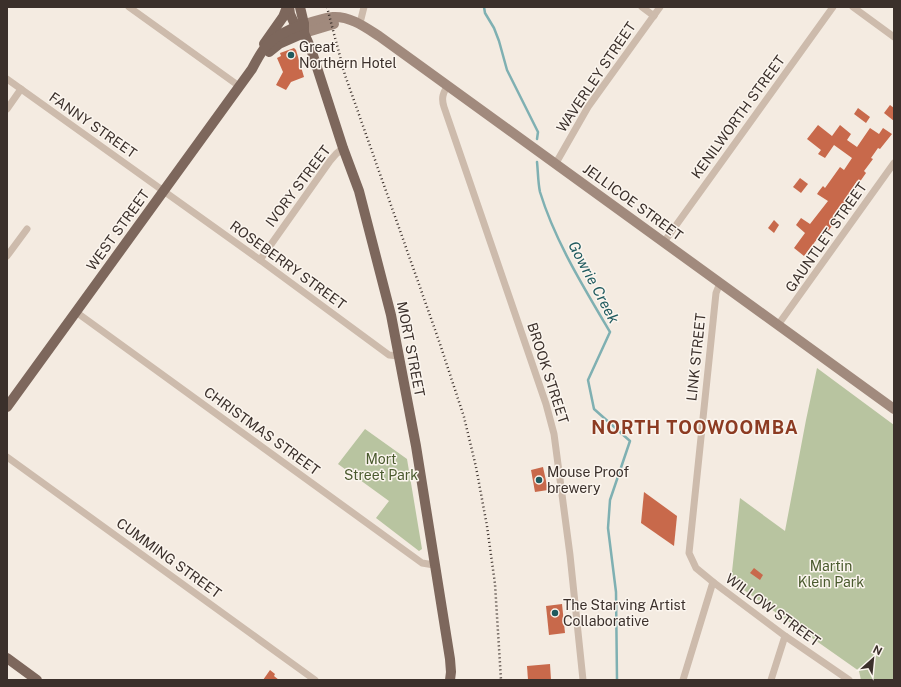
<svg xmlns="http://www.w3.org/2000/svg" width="901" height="687" viewBox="0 0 901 687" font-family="'Public Sans',sans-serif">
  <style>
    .green { fill: #b8c4a0 }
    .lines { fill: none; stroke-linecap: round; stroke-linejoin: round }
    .stream { stroke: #7fb0b2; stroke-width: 2.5 }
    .building { fill: #c8694b }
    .minor { stroke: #cdbbac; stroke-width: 7 }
    .secondary { stroke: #a18a7d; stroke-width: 10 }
    .primary { stroke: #7d675c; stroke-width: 10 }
    .rail { stroke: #3b302b; stroke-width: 2.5; stroke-dasharray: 1 3; stroke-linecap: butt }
    .poi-dot { fill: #1f5a5e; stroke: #fbf5ee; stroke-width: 1.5 }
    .labels { text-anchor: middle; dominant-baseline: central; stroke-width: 3; stroke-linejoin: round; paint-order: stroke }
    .poi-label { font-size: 14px; fill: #3b302b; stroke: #fbf5ee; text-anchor: start }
    .street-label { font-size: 14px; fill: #3b302b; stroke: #fbf5ee }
    .park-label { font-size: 14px; fill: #4a5a2e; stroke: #fbf5ee }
    .water-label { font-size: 15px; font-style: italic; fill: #1f5a5e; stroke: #fbf5ee }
    .district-label { font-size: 18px; font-weight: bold; letter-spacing: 1px; fill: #8c3b22; stroke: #fbf5ee }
  </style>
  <rect width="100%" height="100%" fill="#f4ebe1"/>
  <g class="green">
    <polygon points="817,368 894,425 894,680 861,680 859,671 731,581 740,498 785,531 806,420"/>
    <polygon points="365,429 407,459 422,549 419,551 376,518 389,501 338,464"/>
  </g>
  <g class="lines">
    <g class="stream">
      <polyline points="484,7 485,13 494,28 499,41 507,70 538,132 537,139"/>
      <path d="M537,162C538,171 538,183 540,192C555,241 584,288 610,332L588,380L594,409L630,441L610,500L608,528L616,592L617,680"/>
    </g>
  </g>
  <g class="building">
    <polygon points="294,48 296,50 304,77 291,82 286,90 276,85 283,72 277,58 281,56 280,53"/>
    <polygon points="890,105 894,108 894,121 884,113"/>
    <polygon points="858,108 870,117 866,123 854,114"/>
    <polygon points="818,125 832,136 840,125 851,134 847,140 857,147 870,128 879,134 883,128 892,134 880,149 878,148 871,158 873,159 864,171 866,173 859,183 857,181 850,192 851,193 845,201 847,202 834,219 836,220 827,233 824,230 804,256 794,248 805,233 796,225 801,218 810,224 828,201 817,194 819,191 823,186 825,188 840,167 844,170 852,158 834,145 825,158 818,154 821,150 807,139"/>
    <polygon points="800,178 808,184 801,193 793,187"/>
    <polygon points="774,220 779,225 774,233 768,228"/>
    <polygon points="543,467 548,490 535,492 531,470"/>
    <polygon points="644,492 677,516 674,546 641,523"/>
    <polygon points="754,568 763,575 760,580 750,573"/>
    <polygon points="562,604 565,633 549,635 546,606"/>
    <polygon points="550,664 551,680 528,680 527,666"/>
    <polygon points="270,670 275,674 274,676 279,680 263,680"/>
  </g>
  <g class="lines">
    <g class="minor">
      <polyline points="129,7 239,86"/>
      <polyline points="642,7 654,16"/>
      <polyline points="853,7 894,37"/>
      <polyline points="360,23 364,7"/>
      <polyline points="7,79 260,260 389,355 399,356"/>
      <path d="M448,85C443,93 441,98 444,107L546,404L554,434L570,555L583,680"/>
      <polyline points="7,109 21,89"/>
      <polyline points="556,163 588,107 660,7"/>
      <polyline points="664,242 833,7"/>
      <polyline points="7,256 27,229"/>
      <polyline points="260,260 330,161 336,154 343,148"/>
      <polyline points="720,283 716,293 689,553 696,568 713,582 785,636 849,680"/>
      <polyline points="76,312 422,563 434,565"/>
      <polyline points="778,325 894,163"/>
      <polyline points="7,457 315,680"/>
      <polyline points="683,680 713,582"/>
      <polyline points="771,680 785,636"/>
    </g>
    <g class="secondary">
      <path d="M304,24C314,22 323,18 333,17C350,16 365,27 379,36L894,409"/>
      <polyline points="304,33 334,24"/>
    </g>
    <g class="primary">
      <polyline points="289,7 290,14 296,27 301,31"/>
      <polyline points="300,7 304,24 304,33 311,49 343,148 359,191 391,315 416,446 450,659 451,672 450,680"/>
      <polyline points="264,44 283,17 287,7"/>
      <polyline points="269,52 279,44 304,33"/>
      <path d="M7,407L252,69C257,60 261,51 268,44C277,35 292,28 304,24"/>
      <polyline points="7,658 37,680"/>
    </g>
    <polyline class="rail" points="327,7 334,34 345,75 439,341 464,417 476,467 487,526 495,584 501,680"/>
  </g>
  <g class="poi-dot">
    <circle cx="291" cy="55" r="4"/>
    <circle cx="539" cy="480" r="4"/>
    <circle cx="555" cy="613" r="4"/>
  </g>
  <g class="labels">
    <g class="poi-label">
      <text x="299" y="47">Great<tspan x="299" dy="16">Northern Hotel</tspan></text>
      <text x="547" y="472">Mouse Proof<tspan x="547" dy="16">brewery</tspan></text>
      <text x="563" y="605">The Starving Artist<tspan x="563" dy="16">Collaborative</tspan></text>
    </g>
    <g class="street-label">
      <text transform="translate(596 77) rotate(-56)">WAVERLEY STREET</text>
      <text transform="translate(738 117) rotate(-54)">KENILWORTH STREET</text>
      <text transform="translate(93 125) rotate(35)">FANNY STREET</text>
      <text transform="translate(298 186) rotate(-53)">IVORY STREET</text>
      <text transform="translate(633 202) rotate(36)">JELLICOE STREET</text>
      <text transform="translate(118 230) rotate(-54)">WEST STREET</text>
      <text transform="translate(826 237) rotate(-55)">GAUNTLET STREET</text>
      <text transform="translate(288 265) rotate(36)">ROSEBERRY STREET</text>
      <text transform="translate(411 349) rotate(79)">MORT STREET</text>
      <text transform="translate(696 357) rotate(-84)">LINK STREET</text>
      <text transform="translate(548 373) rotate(72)">BROOK STREET</text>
      <text transform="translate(262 431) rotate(36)">CHRISTMAS STREET</text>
      <text transform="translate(169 558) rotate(36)">CUMMING STREET</text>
      <text transform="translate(773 610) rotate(36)">WILLOW STREET</text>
    </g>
    <g class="park-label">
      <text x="381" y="459">Mort<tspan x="381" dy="16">Street Park</tspan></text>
      <text x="831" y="566">Martin<tspan x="831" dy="16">Klein Park</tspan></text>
    </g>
    <g class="water-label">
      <text transform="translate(594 282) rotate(62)">Gowrie Creek</text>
    </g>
    <g class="district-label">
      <text x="695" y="427">NORTH TOOWOOMBA</text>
    </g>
  </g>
  <rect width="901" height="687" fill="none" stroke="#3b302b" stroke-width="16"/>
  <g transform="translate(873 659) rotate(27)" stroke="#fbf5ee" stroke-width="3" paint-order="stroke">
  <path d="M0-3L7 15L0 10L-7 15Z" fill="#3b302b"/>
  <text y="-6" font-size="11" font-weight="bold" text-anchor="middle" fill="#3b302b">N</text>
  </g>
</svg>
